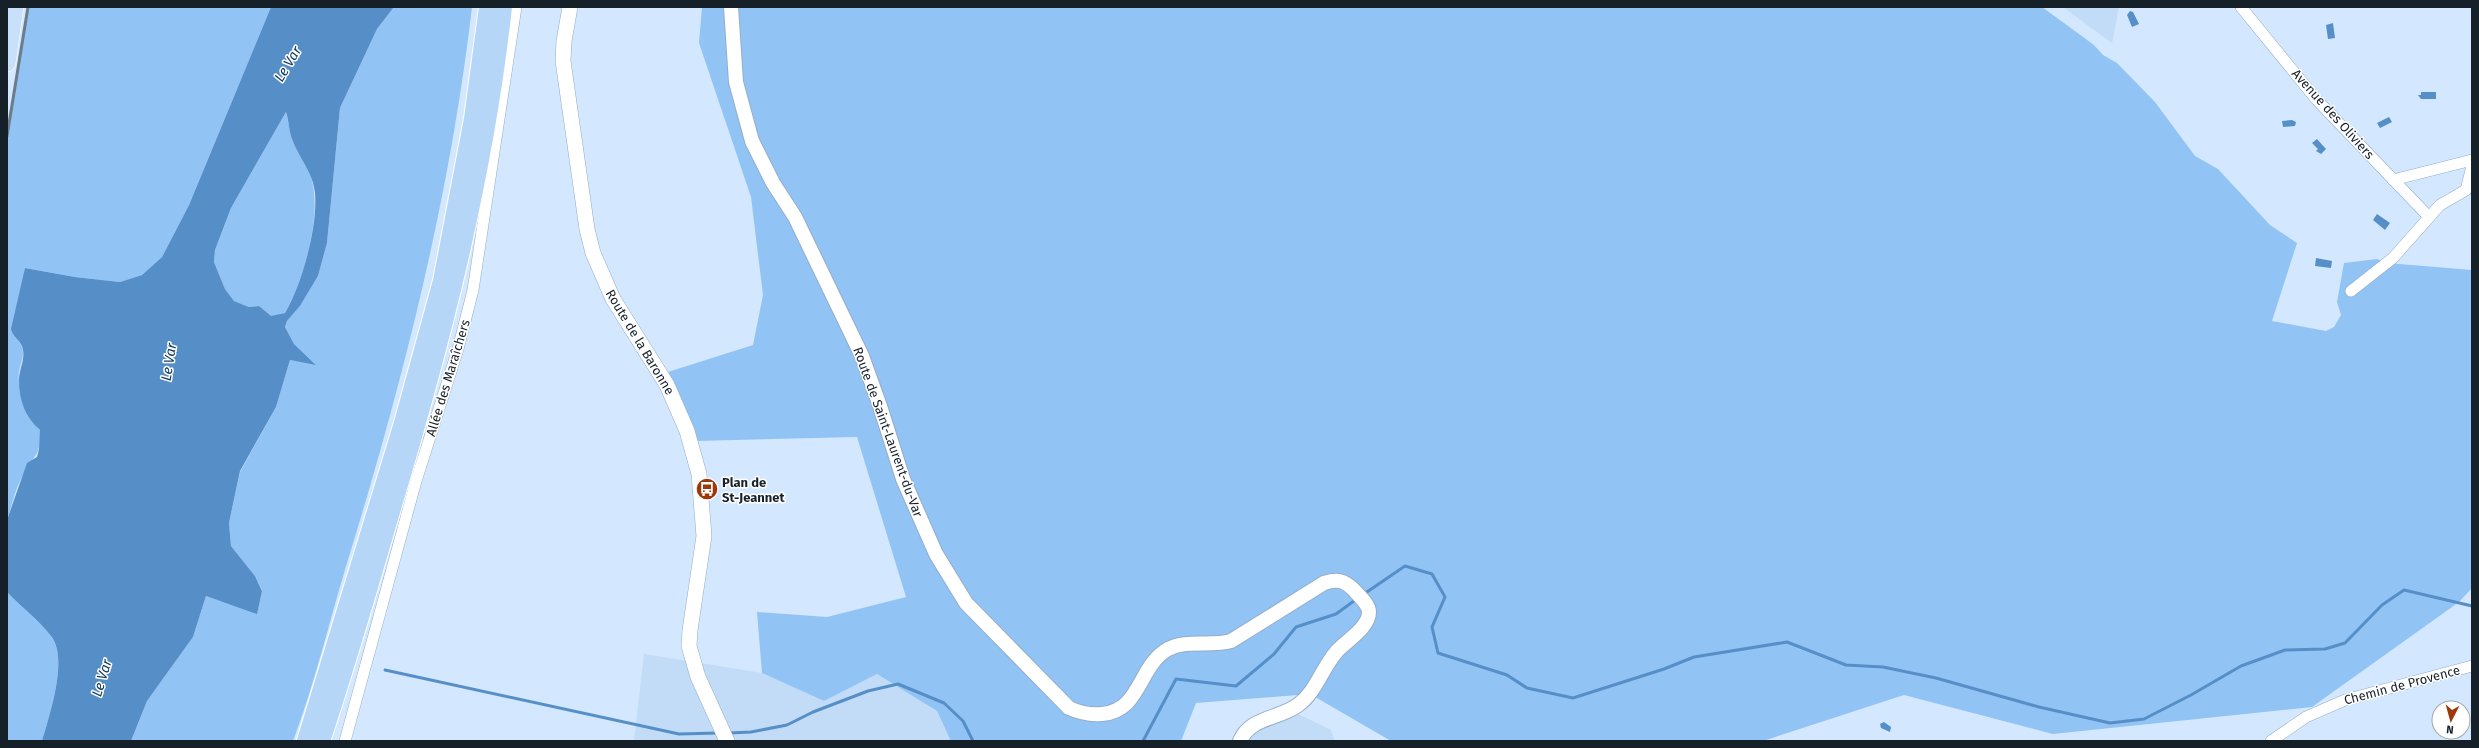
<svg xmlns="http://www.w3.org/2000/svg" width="2479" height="748" viewBox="0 0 2479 748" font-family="'Fira Sans',sans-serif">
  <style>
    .built { fill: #c2dbf6 }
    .green { fill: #92c3f5 }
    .water { fill: #568fc7; fill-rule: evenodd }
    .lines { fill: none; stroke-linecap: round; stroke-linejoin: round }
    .stream { stroke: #568fc7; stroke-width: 3 }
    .minor-casing { stroke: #94adc8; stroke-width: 12 }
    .tertiary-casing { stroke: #94adc8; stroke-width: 16 }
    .secondary-casing { stroke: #94adc8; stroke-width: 16 }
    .primary-casing { stroke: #fff; stroke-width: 18 }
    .trunk-casing { stroke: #fff; stroke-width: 20 }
    .minor { stroke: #fff; stroke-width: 11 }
    .tertiary { stroke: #fff; stroke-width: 14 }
    .secondary { stroke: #fff; stroke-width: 15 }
    .primary { stroke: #c8e0fa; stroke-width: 17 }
    .trunk { stroke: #b6d6f8; stroke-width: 18 }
    .rail { stroke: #6d7c8b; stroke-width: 3 }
    .labels { text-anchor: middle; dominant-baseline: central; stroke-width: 3; stroke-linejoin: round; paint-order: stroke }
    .street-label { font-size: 13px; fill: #162029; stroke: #fff }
    .poi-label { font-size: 13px; font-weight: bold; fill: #162029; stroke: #fff; text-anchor: start }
    .water-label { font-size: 14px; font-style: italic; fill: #0d375d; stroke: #fff }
  </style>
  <rect width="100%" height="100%" fill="#d3e8fe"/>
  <g class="built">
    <polygon points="2063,7 2119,7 2112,43"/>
    <polygon points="644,654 762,673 824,701 877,674 937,711 950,739 947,741 634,741"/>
    <polygon points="1298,714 1331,730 1335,741 1245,741 1253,732 1269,723"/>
  </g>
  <g class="green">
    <path d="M28,7H271L189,205L162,257L142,275L120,282L75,277L25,268L15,337C32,355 16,363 19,381C22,396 30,411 35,425L40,430C41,457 34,454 23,475C15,489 12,506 7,520V136Z"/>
    <path d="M394,7H472C450,197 403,381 347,563C329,622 315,683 293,741H131L147,701L193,637L206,596L257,613L262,590L255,576L231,546L229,523L240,472L276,407L290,360L315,364L294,344L285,327L287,321L300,306L318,276L327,243L340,108L377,29Z"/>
    <polygon points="702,7 2042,7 2094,45 2103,55 2117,63 2155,102 2195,156 2218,169 2270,225 2297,243 2272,321 2326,331 2334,327 2341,315 2337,302 2344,263 2377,259 2387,263 2472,270 2472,588 2459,602 2312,707 2053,734 1904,695 1763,741 1391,741 1310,694 1196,703 1181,741 947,741 950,739 937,711 877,674 824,701 762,673 757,612 827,617 906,597 857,437 696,441 685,408 668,372 753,345 763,295 751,197 699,43"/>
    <path d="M286,112C288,121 290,130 292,139C296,151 305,160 309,172C325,209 304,280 285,313L271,317L259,306L249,307L234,301L225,289L214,262L215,250L231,208Z"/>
    <path d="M7,592C21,607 39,620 51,636C69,658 49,717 42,741H7Z"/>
  </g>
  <g class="water">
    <path d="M271,7H394L377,29L340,108L327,243L318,276L300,306L287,321L285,327L294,344L316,365L290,360L276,407L240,471L229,523L231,546L255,576L262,591L257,614L206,596L193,637L147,701L131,741H42C49,716 69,658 51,636C39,620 21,607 7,592V520L27,463L37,457L39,449L40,430C25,417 19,400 19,380C19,370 25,360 23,350C22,341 13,338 11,329L25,268L75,277L120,282L142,275L162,257L189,205ZM286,112C289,121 289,131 292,139C299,158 313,172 315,193C318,227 302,284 285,313L271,316L259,306L249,307L234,301L225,289L214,262L215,250L231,208Z"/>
    <polygon points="2130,11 2133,12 2139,24 2132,27 2127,15"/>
    <polygon points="2333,23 2335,38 2328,39 2326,25"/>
    <polygon points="2421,92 2436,92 2436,99 2421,99 2418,95 2421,95"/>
    <polygon points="2389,117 2392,122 2380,128 2377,123"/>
    <polygon points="2292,120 2296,122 2295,126 2283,127 2282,121"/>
    <polygon points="2317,139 2326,149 2321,154 2316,151 2318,149 2312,143"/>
    <polygon points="2377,214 2390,223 2385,230 2373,220"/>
    <polygon points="2316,258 2332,261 2331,268 2315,266"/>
    <polygon points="1884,722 1891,727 1890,732 1881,728 1880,724"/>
  </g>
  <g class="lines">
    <g class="stream">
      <polyline points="1364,594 1405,566 1432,574 1445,597 1432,627 1438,653 1507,675 1527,688 1573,698 1664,669 1694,657 1787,642 1846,665 1883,667 1936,678 2039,707 2110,723 2144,719 2191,695 2241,666 2285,650 2325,649 2345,643 2382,605 2404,590 2472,606"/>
      <polyline points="385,670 679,734 719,733"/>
      <polyline points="729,733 751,732 787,725 813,712 868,691 898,684 944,703 963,721 973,741"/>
      <polyline points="1143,741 1176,679 1236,686 1274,654 1296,627 1336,614 1358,598"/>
    </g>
    <g class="minor-casing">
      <g id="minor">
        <polyline points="2241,7 2316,99 2429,217"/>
        <polyline points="2393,180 2472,160"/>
        <polyline points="2351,291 2393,258 2440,205 2466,190 2472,166"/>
        <polyline points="345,741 416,481 458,349 473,290 516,7"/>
        <polyline points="2271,741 2306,717 2345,700 2472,666"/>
      </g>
    </g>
    <g class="tertiary-casing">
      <path id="tertiary" d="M731,7L736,82L752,141L773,183L795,217L862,356L880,406L903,479L936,554L966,603L1069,708C1080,713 1090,715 1102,714C1141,711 1138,666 1168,649C1187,639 1210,647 1231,641L1324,583C1337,579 1344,580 1354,590C1359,596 1369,604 1369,612C1369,628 1346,641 1337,651C1322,668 1316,692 1298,705C1279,719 1250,717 1240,741"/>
    </g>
    <g class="secondary-casing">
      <polyline id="secondary" points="570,7 564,41 563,61 587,229 593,253 613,299 667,385 687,431 699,474 704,536 690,630 689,646 698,677 727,741"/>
    </g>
    <g class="primary-casing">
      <polyline id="primary" points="7,63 15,7"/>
    </g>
    <g class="trunk-casing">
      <g id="trunk">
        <polyline points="306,741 403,423 442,281 473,119 488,7"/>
        <path d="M321,741C346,667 368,591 390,515C440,348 484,181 503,7"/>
      </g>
    </g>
    <use href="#minor" class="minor"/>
    <use href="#tertiary" class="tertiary"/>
    <use href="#secondary" class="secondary"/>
    <use href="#primary" class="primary"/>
    <use href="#trunk" class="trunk"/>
    <polyline class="rail" points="7,136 28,7"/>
  </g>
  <defs>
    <g id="bus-disc" transform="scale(1.15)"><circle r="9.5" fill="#9d380b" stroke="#fff"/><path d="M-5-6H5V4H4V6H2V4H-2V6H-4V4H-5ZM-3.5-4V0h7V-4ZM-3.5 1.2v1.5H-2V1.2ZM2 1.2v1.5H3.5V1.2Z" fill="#fff"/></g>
  </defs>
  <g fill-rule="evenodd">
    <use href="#bus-disc" x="707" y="489"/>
  </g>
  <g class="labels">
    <g class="street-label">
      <text transform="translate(2333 114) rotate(48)">Avenue des Oliviers</text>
      <text transform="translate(640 342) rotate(59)">Route de la Baronne</text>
      <text transform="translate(448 378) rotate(-73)">Allée des Maraîchers</text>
      <text transform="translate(888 432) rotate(70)">Route de Saint-Laurent-du-Var</text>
      <text transform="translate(2402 685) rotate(-15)">Chemin de Provence</text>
    </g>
    <g class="poi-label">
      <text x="722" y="482">Plan de<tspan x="722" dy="15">St-Jeannet</tspan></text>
    </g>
    <g class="water-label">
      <text transform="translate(288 64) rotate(-59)">Le Var</text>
      <text transform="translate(169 362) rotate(-81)">Le Var</text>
      <text transform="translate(102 678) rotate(-73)">Le Var</text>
    </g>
  </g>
  <rect width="2479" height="748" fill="none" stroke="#162029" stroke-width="16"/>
  <g transform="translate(2451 720) rotate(186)"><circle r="19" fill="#ffffff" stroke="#a2a6a9"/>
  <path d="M0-3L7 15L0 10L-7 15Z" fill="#9d380b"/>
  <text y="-6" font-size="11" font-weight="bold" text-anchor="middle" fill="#162029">N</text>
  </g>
</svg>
